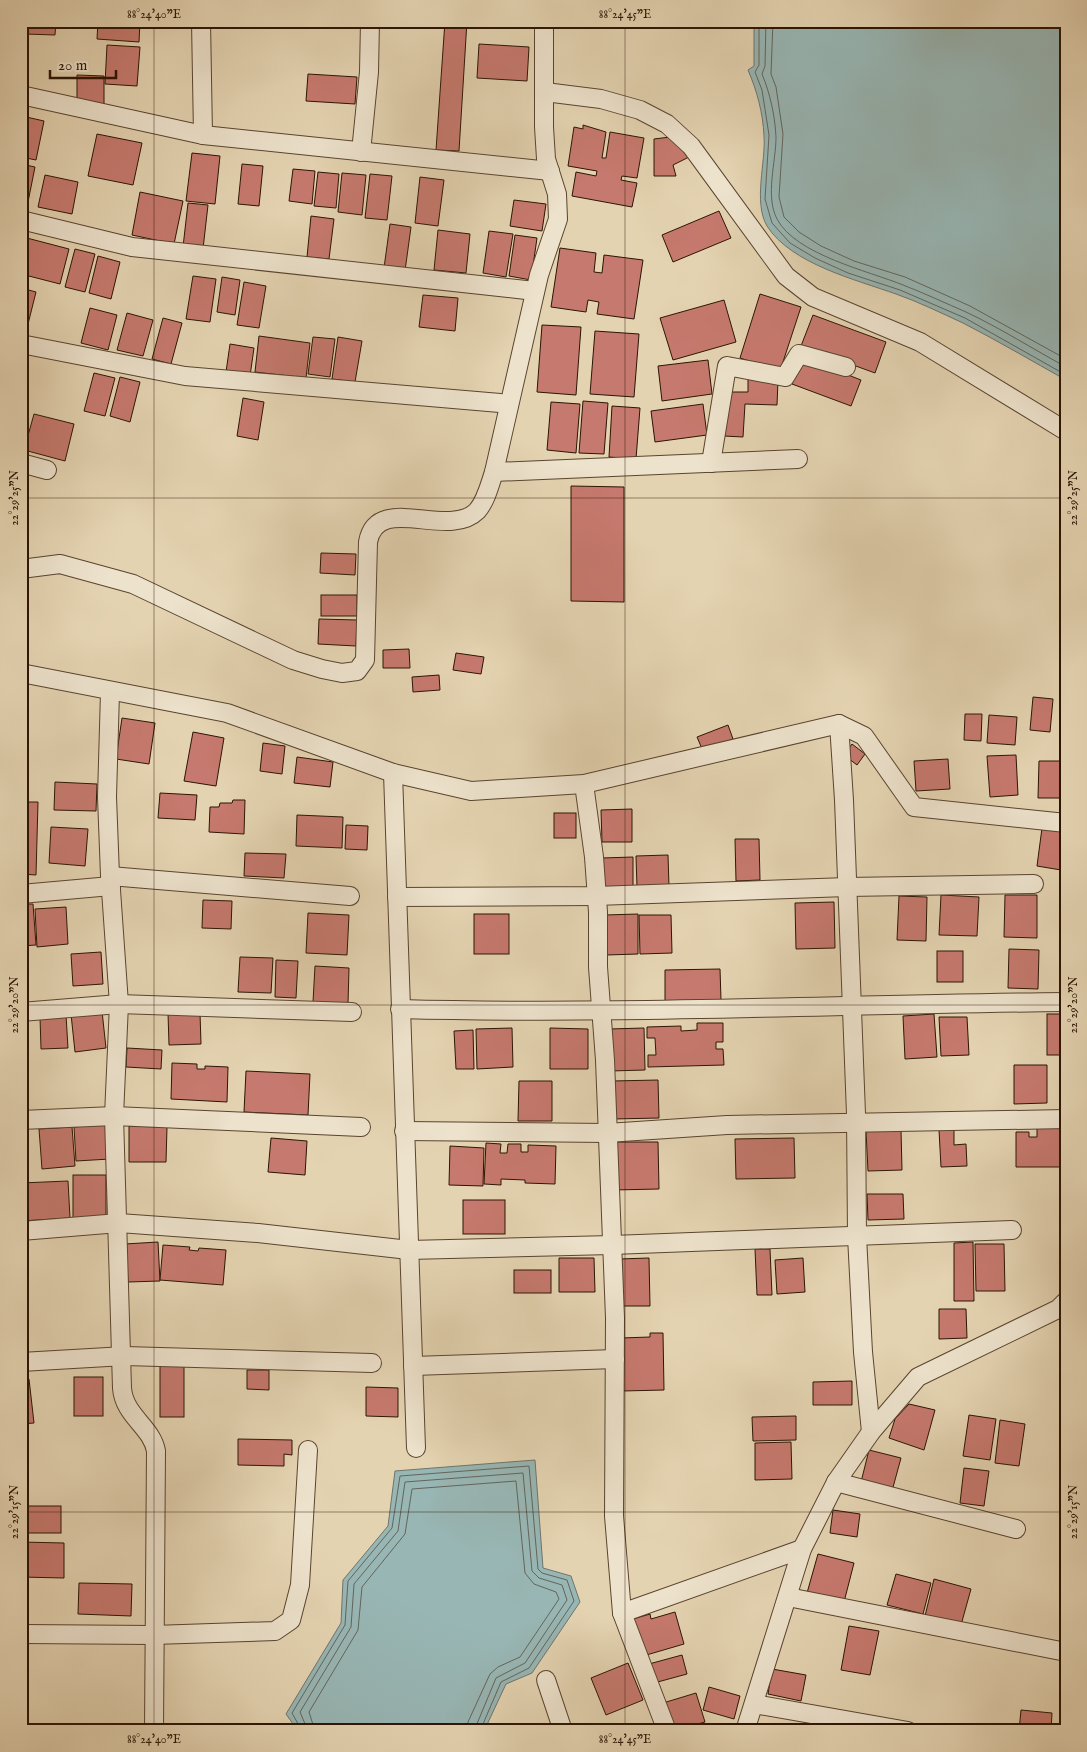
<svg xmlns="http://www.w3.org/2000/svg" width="1087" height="1752" viewBox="0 0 1087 1752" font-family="'IM FELL English',serif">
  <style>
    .water { fill: #98b6b4; stroke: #6d756e }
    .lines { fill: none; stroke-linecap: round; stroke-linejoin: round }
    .shore { stroke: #62655c; stroke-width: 1 }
    .building { fill: #c6796e; stroke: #2c1404 }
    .minor-casing { stroke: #5a442f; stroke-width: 20 }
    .minor { stroke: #ede2cc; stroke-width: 18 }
    .ticks { fill: none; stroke: #2c1404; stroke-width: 1; stroke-opacity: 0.45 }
    .neatline { fill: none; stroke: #2c1404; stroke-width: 2 }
    .ticks-label { font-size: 12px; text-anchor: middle; fill: #2c1404 }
  </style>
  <rect width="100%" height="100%" fill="#e4d3b1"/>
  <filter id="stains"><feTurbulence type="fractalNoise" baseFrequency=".004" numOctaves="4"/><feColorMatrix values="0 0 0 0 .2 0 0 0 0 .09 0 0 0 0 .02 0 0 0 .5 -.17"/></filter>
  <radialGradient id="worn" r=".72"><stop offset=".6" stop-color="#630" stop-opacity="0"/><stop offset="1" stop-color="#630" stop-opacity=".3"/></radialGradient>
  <g class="water">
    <path d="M754,21H1066V380C1032,361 998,341 963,323C941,313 919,302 896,294C857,280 791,264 767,226C753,202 766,162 764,136C763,113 757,91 748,70L754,66Z"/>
    <polygon points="535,1460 543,1568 571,1576 580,1602 532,1673 506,1684 484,1731 298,1731 286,1714 341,1623 343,1580 388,1526 395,1471"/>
  </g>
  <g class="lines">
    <g class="shore">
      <polyline points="759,21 759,65 755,72 762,90 769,135 765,199 772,223 790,243 815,258 848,273 900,290 965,318 1066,375"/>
      <path d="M766,21L765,66L762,74C770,93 775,116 776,137C776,162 765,196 777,219C796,255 869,271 903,285C924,293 945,303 966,312C1000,328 1033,349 1066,367"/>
      <polyline points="773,21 771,74 776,87 783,134 779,197 784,217 799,232 821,246 854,261 905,277 970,306 1066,359"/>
      <polyline points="302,1731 292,1713 345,1625 348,1581 392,1528 400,1476 529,1466 538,1569 542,1573 567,1580 574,1601 529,1668 501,1682 480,1731"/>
      <polyline points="308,1731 300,1712 351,1627 354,1584 398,1531 405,1482 523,1473 532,1571 539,1578 562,1585 567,1600 525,1663 496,1678 474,1731"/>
      <polyline points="315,1731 309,1712 358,1630 362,1587 405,1534 412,1489 516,1481 525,1573 534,1584 556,1592 559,1599 520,1657 498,1667 490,1674 468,1722 466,1731"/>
    </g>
  </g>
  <g class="building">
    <polygon points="26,21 56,21 55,35 25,34"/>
    <polygon points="98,21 140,21 139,42 97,39"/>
    <polygon points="445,21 467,21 459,151 436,150"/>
    <polygon points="479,44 529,47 527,81 477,78"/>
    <polygon points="107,45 140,47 137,86 105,84"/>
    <polygon points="21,48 25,48 23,80 21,79"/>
    <polygon points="308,74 357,77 355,104 306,101"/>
    <polygon points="77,75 104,76 104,104 77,103"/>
    <polygon points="22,116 44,121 36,160 21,157"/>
    <polygon points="583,125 606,132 602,158 606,158 610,132 644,138 637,178 622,176 621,180 637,183 632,207 572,196 576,172 596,176 597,171 568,166 574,127 583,129"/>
    <polygon points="97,134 142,143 133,185 88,176"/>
    <polygon points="670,137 689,157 673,165 676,176 654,176 654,139"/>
    <polygon points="192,153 220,156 215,204 186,201"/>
    <polygon points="21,164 35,167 27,207 21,206"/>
    <polygon points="242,164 263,166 259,206 238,204"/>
    <polygon points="293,169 315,171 312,204 289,201"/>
    <polygon points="318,172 339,174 336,208 314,206"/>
    <polygon points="342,173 366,175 362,215 338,212"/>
    <polygon points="370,174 392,176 387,220 365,218"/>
    <polygon points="45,175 78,182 72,214 38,207"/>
    <polygon points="420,177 444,180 438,226 415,223"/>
    <polygon points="140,192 183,201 174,244 132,235"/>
    <polygon points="514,200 546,204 542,231 510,226"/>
    <polygon points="188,203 208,205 203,249 183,247"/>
    <polygon points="719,211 731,238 673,262 662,235"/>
    <polygon points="311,216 334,219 329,259 307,257"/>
    <polygon points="390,224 411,227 405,271 384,268"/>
    <polygon points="438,230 470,234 466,273 434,270"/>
    <polygon points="489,231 513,234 506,277 483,273"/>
    <polygon points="515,235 537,238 531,280 509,276"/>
    <polygon points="23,237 69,249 60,284 21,274"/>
    <polygon points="560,248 596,253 594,272 602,273 604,255 643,260 634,319 597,314 599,302 588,300 586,312 551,307"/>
    <polygon points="75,249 95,254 85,292 65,287"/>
    <polygon points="98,256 120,262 111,299 89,293"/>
    <polygon points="193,276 216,279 210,322 186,319"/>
    <polygon points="222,277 240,280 235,315 217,312"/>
    <polygon points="244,282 266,286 259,328 237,325"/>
    <polygon points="21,288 36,292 26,332 21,330"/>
    <polygon points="760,294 801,307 780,371 740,358"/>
    <polygon points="423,295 458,298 455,331 419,327"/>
    <polygon points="724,300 736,342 673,360 660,318"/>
    <polygon points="90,308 117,315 108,350 81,343"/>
    <polygon points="127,313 153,320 143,356 117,350"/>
    <polygon points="813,315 886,342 875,373 801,346"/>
    <polygon points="163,318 182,323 171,364 152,359"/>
    <polygon points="542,325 581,327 576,395 537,392"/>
    <polygon points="595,331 639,334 634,397 590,394"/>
    <polygon points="259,336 310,343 306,378 255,372"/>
    <polygon points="313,337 335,339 330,377 308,374"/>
    <polygon points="338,337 362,341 355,382 332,379"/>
    <polygon points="230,344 254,348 250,376 226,372"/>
    <polygon points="802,357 861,380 851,406 792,384"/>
    <polygon points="708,360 712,394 662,401 658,366"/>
    <polygon points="94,373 115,378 105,416 84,411"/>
    <polygon points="120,377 140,382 130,422 110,416"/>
    <polygon points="748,379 778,380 777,405 745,404 743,437 724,436 723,392 748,392"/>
    <polygon points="243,398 264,402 258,440 237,436"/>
    <polygon points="583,401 608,403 604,454 579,453"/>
    <polygon points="551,402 580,404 576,453 547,450"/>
    <polygon points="703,404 707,435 655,442 651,411"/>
    <polygon points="612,406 640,408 636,459 609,457"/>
    <polygon points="34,414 74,424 65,461 24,450"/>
    <polygon points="571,486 624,487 624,602 571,601"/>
    <polygon points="321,553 356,554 355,575 320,573"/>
    <rect x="321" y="595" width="36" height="21"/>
    <polygon points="319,619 357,620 356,646 318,644"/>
    <polygon points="409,649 410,668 383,668 383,650"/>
    <polygon points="456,653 484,657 481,674 453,670"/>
    <polygon points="439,675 440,690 413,692 412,677"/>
    <polygon points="1033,697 1053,699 1050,732 1030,730"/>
    <polygon points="965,714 982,714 981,741 964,740"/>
    <polygon points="989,715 1017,717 1015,745 987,743"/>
    <polygon points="122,718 155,723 149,764 116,759"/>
    <polygon points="728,725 733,739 703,751 697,737"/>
    <polygon points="193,732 224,738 216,786 184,781"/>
    <polygon points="263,743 285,746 282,774 260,771"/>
    <polygon points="852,744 865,754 857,765 844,755"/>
    <polygon points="1016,755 1018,795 990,797 987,756"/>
    <polygon points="297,757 333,762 330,787 294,783"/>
    <polygon points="948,759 950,789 916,791 914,761"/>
    <polygon points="1039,761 1066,761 1066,798 1038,798"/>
    <polygon points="55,782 97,784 96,811 54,810"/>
    <polygon points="160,793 197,795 195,820 158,818"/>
    <polygon points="233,800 245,800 244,834 209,832 210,807 219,807 220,803 232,803"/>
    <polygon points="21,802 38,802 36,875 21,874"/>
    <polygon points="632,809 632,842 602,842 601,810"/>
    <rect x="554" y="813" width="22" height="25"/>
    <polygon points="297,815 343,817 342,848 296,846"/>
    <polygon points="346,825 368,826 367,850 345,849"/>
    <polygon points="51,827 88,829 85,866 49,863"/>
    <polygon points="1042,828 1066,832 1061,870 1037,866"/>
    <polygon points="735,839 759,839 760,880 736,881"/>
    <polygon points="245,853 286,854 284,878 244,876"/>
    <polygon points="668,855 669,887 637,888 636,856"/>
    <polygon points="633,857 633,888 602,888 602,858"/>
    <polygon points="941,895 979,897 977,936 939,935"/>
    <polygon points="1005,895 1037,895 1037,938 1004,937"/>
    <polygon points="899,896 927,897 926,941 897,940"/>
    <polygon points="203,900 232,901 231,929 202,928"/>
    <polygon points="834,902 835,948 796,949 795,903"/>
    <polygon points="21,904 33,904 36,945 21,946"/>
    <polygon points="66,907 68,944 37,947 35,909"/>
    <polygon points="308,913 349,915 347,955 306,953"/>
    <rect x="474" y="914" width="35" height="40"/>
    <polygon points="638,914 638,954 606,955 605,915"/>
    <polygon points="639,915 671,915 672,953 640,954"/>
    <polygon points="1009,949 1039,950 1038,989 1008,988"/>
    <rect x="937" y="951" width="26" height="31"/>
    <polygon points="101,952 103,984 73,986 71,954"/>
    <polygon points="240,957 273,958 271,993 238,992"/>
    <polygon points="276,960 298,961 296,998 275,997"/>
    <polygon points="315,966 349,968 348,1004 313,1002"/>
    <polygon points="720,969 721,1000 665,1001 665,970"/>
    <polygon points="102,1011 106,1048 75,1052 71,1014"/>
    <polygon points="168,1013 200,1013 201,1044 169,1045"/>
    <polygon points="934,1014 937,1057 905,1059 903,1016"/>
    <rect x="1047" y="1014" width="19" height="41"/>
    <polygon points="66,1015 68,1048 41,1049 40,1017"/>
    <polygon points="939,1017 967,1017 969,1055 941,1056"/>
    <polygon points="697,1023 723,1023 723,1042 716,1042 716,1049 723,1049 724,1065 648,1067 648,1055 656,1055 655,1038 647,1038 647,1027 681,1026 681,1031 697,1030"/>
    <polygon points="512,1028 513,1067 477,1069 476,1029"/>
    <polygon points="550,1028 588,1029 588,1069 550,1069"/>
    <polygon points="644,1028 645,1070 610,1071 609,1029"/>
    <polygon points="473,1030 474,1069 456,1069 454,1031"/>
    <polygon points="127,1048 162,1050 161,1069 126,1067"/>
    <polygon points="172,1063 197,1064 197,1069 205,1069 205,1066 228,1067 227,1102 171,1099"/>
    <polygon points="1014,1065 1047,1065 1047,1103 1014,1104"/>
    <polygon points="246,1071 310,1074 308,1115 244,1112"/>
    <polygon points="658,1080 659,1118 613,1119 612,1081"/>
    <polygon points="519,1081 552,1081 552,1121 518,1121"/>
    <polygon points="107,1124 110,1159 76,1161 74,1127"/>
    <polygon points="129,1126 167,1127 166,1162 129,1162"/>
    <polygon points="72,1127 75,1166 42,1169 39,1129"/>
    <polygon points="1037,1127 1066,1127 1066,1167 1016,1167 1016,1132 1029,1132 1029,1137 1037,1137"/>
    <polygon points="954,1129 954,1145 966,1144 967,1166 941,1167 939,1130"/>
    <polygon points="901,1130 902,1170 868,1171 866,1131"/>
    <polygon points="271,1138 307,1141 305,1175 268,1172"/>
    <polygon points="794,1138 795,1178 736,1179 735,1139"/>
    <polygon points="612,1142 658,1142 659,1189 613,1190"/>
    <polygon points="486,1143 501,1144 500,1153 507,1153 508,1144 521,1144 521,1152 528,1152 528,1145 556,1146 555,1184 525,1183 525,1180 501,1179 501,1185 484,1184"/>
    <polygon points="450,1146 484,1148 483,1186 449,1185"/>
    <rect x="73" y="1175" width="33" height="45"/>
    <polygon points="68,1181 70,1218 21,1221 21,1183"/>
    <polygon points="867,1194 903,1194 904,1219 868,1220"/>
    <rect x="463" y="1200" width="42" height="34"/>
    <polygon points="158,1242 160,1281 128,1282 125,1244"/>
    <polygon points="973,1242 974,1301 954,1301 954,1243"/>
    <polygon points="975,1244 1004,1244 1005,1291 976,1291"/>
    <polygon points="163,1245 190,1247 189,1250 198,1251 199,1248 226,1250 223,1285 160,1280"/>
    <polygon points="755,1249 770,1249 772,1295 757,1295"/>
    <polygon points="559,1258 594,1258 595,1292 559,1292"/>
    <polygon points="649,1258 650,1306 619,1306 619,1259"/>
    <polygon points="803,1258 805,1292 777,1294 775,1260"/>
    <rect x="514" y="1270" width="37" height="23"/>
    <polygon points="939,1309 966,1309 967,1338 939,1339"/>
    <polygon points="650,1333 663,1333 664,1390 622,1391 621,1338 650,1337"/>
    <rect x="160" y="1363" width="24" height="54"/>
    <polygon points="247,1370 269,1370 269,1390 247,1389"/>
    <rect x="74" y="1377" width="29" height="39"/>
    <polygon points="29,1379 34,1423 21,1424 21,1380"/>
    <polygon points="852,1381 852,1405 813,1405 813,1382"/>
    <polygon points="366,1387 398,1388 398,1417 366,1416"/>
    <polygon points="909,1404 935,1410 924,1450 889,1438 895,1419"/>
    <polygon points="969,1415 996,1419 990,1460 963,1456"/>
    <polygon points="796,1416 796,1440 753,1441 752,1417"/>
    <polygon points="1000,1420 1025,1424 1019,1466 995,1463"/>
    <polygon points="238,1439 292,1440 292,1455 284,1454 284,1466 238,1465"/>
    <polygon points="791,1442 792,1479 755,1480 755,1443"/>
    <polygon points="869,1450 901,1458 892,1491 861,1482"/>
    <polygon points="964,1468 989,1471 984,1506 960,1503"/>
    <rect x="21" y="1506" width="40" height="27"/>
    <polygon points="833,1510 860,1514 857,1537 830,1533"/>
    <polygon points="21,1542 64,1543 64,1578 21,1577"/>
    <polygon points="818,1554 854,1563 844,1602 807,1593"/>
    <polygon points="896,1574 931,1583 923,1614 887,1605"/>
    <polygon points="934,1579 971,1589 961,1625 925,1616"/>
    <polygon points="79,1583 132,1584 131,1616 78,1614"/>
    <polygon points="675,1612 684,1644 643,1656 633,1619 650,1614 651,1619"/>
    <polygon points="849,1626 879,1631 870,1675 841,1670"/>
    <polygon points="682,1655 687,1674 654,1683 649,1664"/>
    <polygon points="628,1663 643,1700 606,1715 591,1678"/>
    <polygon points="772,1669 806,1675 801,1701 768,1694"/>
    <polygon points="709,1687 740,1696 734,1719 703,1710"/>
    <polygon points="696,1693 705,1722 672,1731 663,1703"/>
    <polygon points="1021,1710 1052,1713 1051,1731 1019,1731"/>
  </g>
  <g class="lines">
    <g class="minor-casing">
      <g id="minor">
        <polyline points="201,21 203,135"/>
        <polyline points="545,92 601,99 640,110 667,124 691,146 786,276 813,297 920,342 1066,431"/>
        <polyline points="21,95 203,135 550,171"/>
        <polyline points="361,152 369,72 370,21"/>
        <polyline points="21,220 132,247 535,291"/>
        <polyline points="21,344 185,376 500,403 508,405"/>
        <polyline points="21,463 47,470"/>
        <polyline points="711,463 727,366 785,377 799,354 846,367"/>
        <polyline points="494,472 798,459"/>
        <path d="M21,569L60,564L133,584L293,660L322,669L342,673L357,671L365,660L368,542C377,492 448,540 477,511C486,501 490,484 494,472L539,275L558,219L557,194L546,159L544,127V21"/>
        <polyline points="21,673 227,713 393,773 471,791 584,784 839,724 864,736 914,807 1066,823"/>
        <path d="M110,692L107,797L110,876L119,1004L114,1116L122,1388C124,1416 152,1427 156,1451L154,1731"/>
        <polyline points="839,724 844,800 856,1114 857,1236 863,1352 871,1432"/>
        <polyline points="393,773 416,1448"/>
        <polyline points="584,784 594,857 598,912 598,967 605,1060 615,1318 614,1516 622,1613 667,1731"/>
        <polyline points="110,876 350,896"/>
        <polyline points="21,894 111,886"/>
        <polyline points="397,897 596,896 847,887 1034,884"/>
        <path d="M400,1009C622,1015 844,1004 1066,1002"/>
        <polyline points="21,1012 119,1004 352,1012"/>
        <polyline points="21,1120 114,1116 361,1127"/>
        <polyline points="404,1131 607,1133 727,1125 1066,1119"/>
        <polyline points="21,1231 119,1223 258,1233 409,1250 612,1245 1012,1230"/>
        <polyline points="21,1362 125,1356 372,1363"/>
        <polyline points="413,1366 615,1359"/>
        <polyline points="836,1482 1016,1529"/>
        <polyline points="788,1597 1066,1652"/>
        <polyline points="622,1613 802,1549"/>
        <polyline points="21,1634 153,1635 275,1631 291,1620 300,1585 308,1450"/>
        <polyline points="546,1680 563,1731"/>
        <polyline points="754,1704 908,1731"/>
        <polyline points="745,1731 802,1549 836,1482 871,1432 918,1377 1058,1309 1066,1301"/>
      </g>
    </g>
    <use href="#minor" class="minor"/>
  </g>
  <path class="ticks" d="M154,21V1731M625,21V1731M21,498H1066M21,1005H1066M21,1512H1066"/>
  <rect width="1087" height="1752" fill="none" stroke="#e4d3b1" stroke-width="55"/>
  <path d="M50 70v8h66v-8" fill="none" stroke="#2c1404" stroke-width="2.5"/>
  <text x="58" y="70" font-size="15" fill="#2c1404" stroke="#ede2cc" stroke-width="4" paint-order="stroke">20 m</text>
  <rect x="28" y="28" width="1032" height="1696" class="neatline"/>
  <g class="ticks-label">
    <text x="154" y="18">88°24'40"E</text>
    <text x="625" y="18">88°24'45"E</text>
    <text transform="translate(14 498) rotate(-90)" y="4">22°29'25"N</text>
    <text transform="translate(1073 498) rotate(-90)" y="4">22°29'25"N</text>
    <text transform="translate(14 1005) rotate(-90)" y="4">22°29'20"N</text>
    <text transform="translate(1073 1005) rotate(-90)" y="4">22°29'20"N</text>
    <text transform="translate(14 1512) rotate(-90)" y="4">22°29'15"N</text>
    <text transform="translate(1073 1512) rotate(-90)" y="4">22°29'15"N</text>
    <text x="154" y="1743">88°24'40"E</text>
    <text x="625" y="1743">88°24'45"E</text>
  </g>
  <rect width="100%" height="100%" filter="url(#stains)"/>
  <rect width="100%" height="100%" fill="url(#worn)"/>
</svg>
